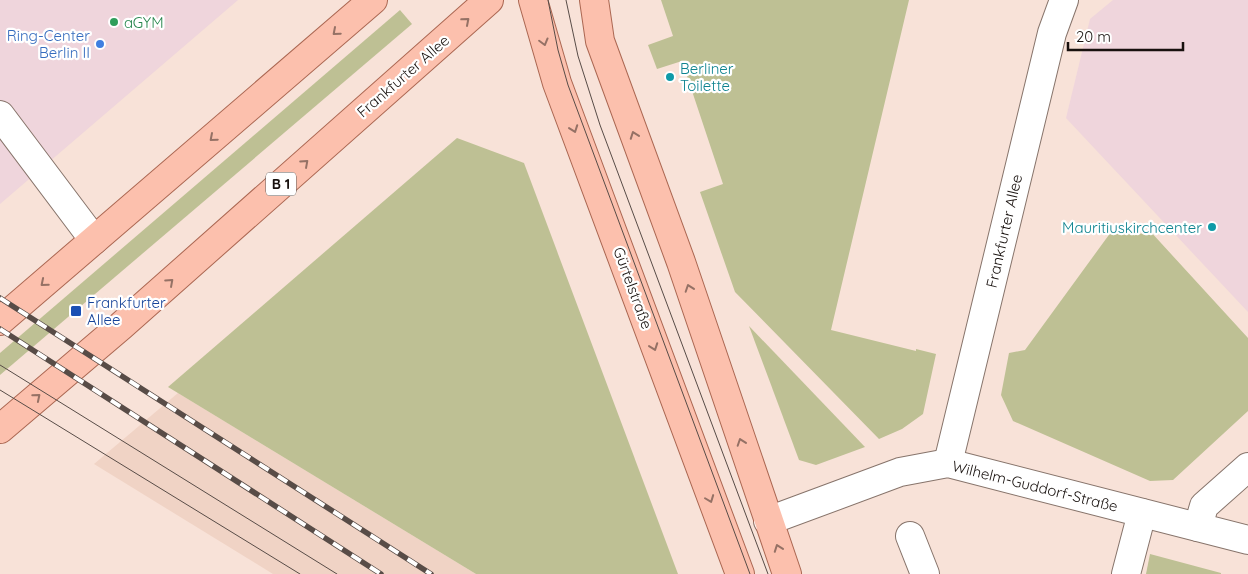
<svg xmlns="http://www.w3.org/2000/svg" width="1248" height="574" viewBox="0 0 1248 574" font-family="Quicksand,sans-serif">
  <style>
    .commercial { fill: #efd5dc }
    .built { fill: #f0d3c5 }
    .green { fill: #bec094 }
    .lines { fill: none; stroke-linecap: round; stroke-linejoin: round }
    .minor-casing { stroke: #87746b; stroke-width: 30 }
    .major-casing { stroke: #ab6752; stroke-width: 30 }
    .minor { stroke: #fff; stroke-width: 28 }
    .major { stroke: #fcc0ad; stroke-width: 28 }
    .tram { stroke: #584c47; stroke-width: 1 }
    .rail-casing { stroke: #584c47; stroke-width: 5.5 }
    .rail { stroke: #fff; stroke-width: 4; stroke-dasharray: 11; stroke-linecap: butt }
    .oneway { stroke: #957165 }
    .leisure-dot { fill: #2e9e5b; stroke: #fff; stroke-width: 2 }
    .shop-dot { fill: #3f7fe0; stroke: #fff; stroke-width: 2 }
    .culture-dot { fill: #0f9aa8; stroke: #fff; stroke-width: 2 }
    .transit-dot { fill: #1a4fb4; stroke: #fff; stroke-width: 2 }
    .labels { text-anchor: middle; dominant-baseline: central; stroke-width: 4.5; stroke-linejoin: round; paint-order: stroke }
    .shield { fill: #fff; stroke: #5d5856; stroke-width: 1 }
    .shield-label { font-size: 14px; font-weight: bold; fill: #18110e }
    .leisure-label { font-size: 15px; fill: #27864d; stroke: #fff; text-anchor: start }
    .shop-label { font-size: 15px; fill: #366cbe; stroke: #fff; text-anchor: end }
    .culture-label { font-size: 15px; fill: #0d838f; stroke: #fff; text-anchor: start }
    .street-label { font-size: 15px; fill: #18110e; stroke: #fff }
    .transit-label { font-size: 15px; fill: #164399; stroke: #fff; text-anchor: start }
  </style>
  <rect width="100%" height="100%" fill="#f8e2d8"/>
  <g class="commercial">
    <polygon points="0,0 238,0 0,204"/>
    <polygon points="1113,0 1248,0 1248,312 1066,118 1090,19"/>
  </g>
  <polygon class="built" points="178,393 476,574 273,574 94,464"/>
  <g class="green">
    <polygon points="661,0 909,0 831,330 916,351 916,349 936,354 923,414 902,429 879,439 735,292 700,192 723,184 682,61 657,69 648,45 673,36"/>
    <polygon points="400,10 412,24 0,375 0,353"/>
    <polygon points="457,138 524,163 678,574 476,574 168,387"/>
    <polygon points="1150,231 1248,338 1248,411 1173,480 1150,481 1013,421 1001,395 1009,353 1025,350 1111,232 1136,235"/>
    <polygon points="749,326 865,447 816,465 799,460"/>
    <polygon points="1150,554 1221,573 1221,574 1146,574"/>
  </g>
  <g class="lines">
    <g class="minor-casing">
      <g id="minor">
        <polyline points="0,115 94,240"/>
        <polyline points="948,463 1052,33 1064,0"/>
        <polyline points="768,521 900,472 948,463 1248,540"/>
        <polyline points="1198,527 1204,506 1248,467"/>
        <polyline points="910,536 925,574"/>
        <polyline points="1126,574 1142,513"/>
      </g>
    </g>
    <g class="major-casing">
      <g id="major">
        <polyline points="533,0 557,83 740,574"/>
        <polyline points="594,0 600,41 681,262 787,574"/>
        <polyline points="0,321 373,0"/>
        <polyline points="0,429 121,326 489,0"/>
      </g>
    </g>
    <use href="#minor" class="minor"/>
    <use href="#major" class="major"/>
    <g class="tram">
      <polyline points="548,0 558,50 568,85 750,574"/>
      <polyline points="566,0 578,56 600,125 768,574"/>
      <polyline points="0,365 337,574"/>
      <polyline points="0,390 300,574"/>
    </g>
    <g class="rail-casing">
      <g id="rail">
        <polyline points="0,298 431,574"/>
        <polyline points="0,329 381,574"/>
      </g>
    </g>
    <use href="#rail" class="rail"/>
  </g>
  <defs><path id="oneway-chevron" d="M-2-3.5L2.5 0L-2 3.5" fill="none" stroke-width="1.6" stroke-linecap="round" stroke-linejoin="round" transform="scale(1.25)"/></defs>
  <g class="oneway">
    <use href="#oneway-chevron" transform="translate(466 21) rotate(-41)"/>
    <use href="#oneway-chevron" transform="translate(336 32) rotate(139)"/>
    <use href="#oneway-chevron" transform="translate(544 42) rotate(75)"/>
    <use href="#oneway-chevron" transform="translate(574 129) rotate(70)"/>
    <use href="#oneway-chevron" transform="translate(634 135) rotate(-110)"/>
    <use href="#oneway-chevron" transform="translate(213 138) rotate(139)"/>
    <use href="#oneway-chevron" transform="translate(305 163) rotate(-42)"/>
    <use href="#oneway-chevron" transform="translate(170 282) rotate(-42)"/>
    <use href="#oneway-chevron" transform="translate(44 283) rotate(140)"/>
    <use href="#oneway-chevron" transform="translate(689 288) rotate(-109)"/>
    <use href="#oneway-chevron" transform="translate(654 347) rotate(70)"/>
    <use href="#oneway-chevron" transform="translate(37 397) rotate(-40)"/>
    <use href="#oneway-chevron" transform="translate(741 442) rotate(-109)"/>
    <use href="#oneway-chevron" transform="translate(710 499) rotate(69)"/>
    <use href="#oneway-chevron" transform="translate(778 548) rotate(-110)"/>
  </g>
  <circle class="leisure-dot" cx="114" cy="22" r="5"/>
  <circle class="shop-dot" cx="100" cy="44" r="5"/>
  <g class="culture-dot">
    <circle cx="670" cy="77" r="5"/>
    <circle cx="1212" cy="227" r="5"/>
  </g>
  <rect class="transit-dot" x="70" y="305" width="12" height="12" rx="2.5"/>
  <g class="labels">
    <rect class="shield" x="266" y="172.5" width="30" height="23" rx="4"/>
    <g class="shield-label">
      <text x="281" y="184">B 1</text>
    </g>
    <g class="leisure-label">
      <text x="124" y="22">aGYM</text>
    </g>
    <g class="shop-label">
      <text x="90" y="35">Ring-Center<tspan x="90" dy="17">Berlin II</tspan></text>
    </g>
    <g class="culture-label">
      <text x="680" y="68">Berliner<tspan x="680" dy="17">Toilette</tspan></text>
      <text x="1202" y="227" text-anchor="end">Mauritiuskirchcenter</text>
    </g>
    <g class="street-label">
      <text transform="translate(403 76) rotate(-41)">Frankfurter Allee</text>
      <text transform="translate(1004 231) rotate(-77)">Frankfurter Allee</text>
      <text transform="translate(633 288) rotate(70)">Gürtelstraße</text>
      <text transform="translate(1035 486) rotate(14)">Wilhelm-Guddorf-Straße</text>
    </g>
    <g class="transit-label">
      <text x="87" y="302">Frankfurter<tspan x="87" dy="17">Allee</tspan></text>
    </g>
  </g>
  <path d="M1068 42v8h115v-8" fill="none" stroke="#18110e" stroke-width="2.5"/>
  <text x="1076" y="42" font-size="15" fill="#18110e" stroke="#ffffff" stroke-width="4" paint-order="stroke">20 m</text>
</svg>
